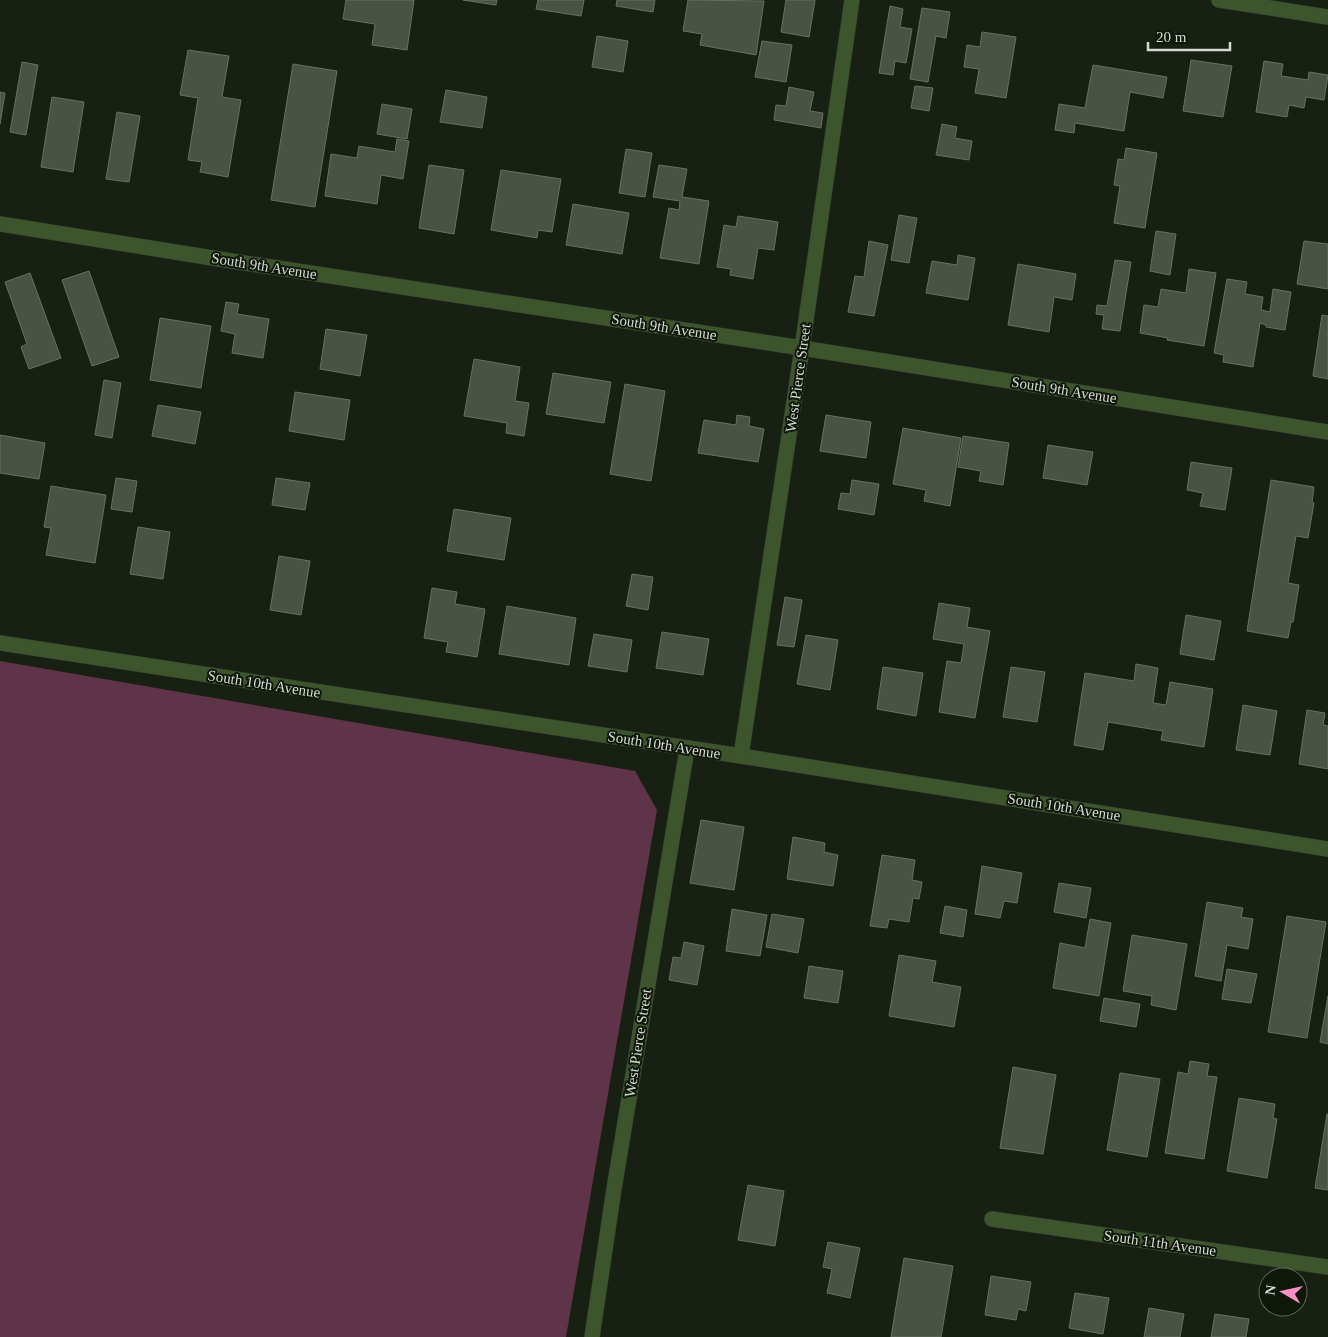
<svg xmlns="http://www.w3.org/2000/svg" width="1328" height="1337" viewBox="0 0 1328 1337" font-family="'Times New Roman',serif">
  <style>
    .green { fill: #5f3348 }
    .building { fill: #495344; stroke: #677161 }
    .lines { fill: none; stroke-linecap: round; stroke-linejoin: round }
    .minor-casing { stroke: #323a2e; stroke-width: 16 }
    .minor { stroke: #3c552d; stroke-width: 15 }
    .labels { text-anchor: middle; dominant-baseline: central; stroke-width: 4; stroke-linejoin: round; paint-order: stroke }
    .street-label { font-size: 15px; fill: #d4dad1; stroke: #0f170a }
  </style>
  <rect width="100%" height="100%" fill="#182013"/>
  <polygon class="green" points="0,661 635,771 657,810 566,1337 0,1337"/>
  <g class="building">
    <polygon points="346,0 414,0 407,50 372,45 375,24 343,19"/>
    <polygon points="463,0 497,0 496,5"/>
    <polygon points="538,0 584,0 581,16 536,9"/>
    <polygon points="617,0 655,0 653,12 616,6"/>
    <polygon points="688,0 764,1 756,55 700,45 702,34 683,31"/>
    <polygon points="786,0 815,0 809,37 781,32"/>
    <polygon points="890,6 903,9 900,27 912,29 906,63 895,61 893,75 879,73"/>
    <polygon points="922,8 950,12 946,38 936,36 928,82 910,79"/>
    <polygon points="982,32 1016,37 1006,98 975,93 979,69 964,67 967,45 980,47"/>
    <polygon points="597,36 628,41 623,72 592,67"/>
    <polygon points="762,41 792,45 786,82 755,77"/>
    <polygon points="188,50 229,56 222,97 241,100 228,177 200,172 202,162 188,160 198,98 180,95"/>
    <polygon points="1191,60 1232,66 1223,117 1183,111"/>
    <polygon points="1264,61 1283,64 1281,76 1308,80 1309,72 1328,75 1324,100 1306,97 1304,108 1289,105 1287,117 1256,112"/>
    <polygon points="22,62 38,65 26,135 10,132"/>
    <polygon points="293,64 337,71 315,207 271,200"/>
    <polygon points="1093,65 1167,77 1163,98 1130,92 1124,131 1075,123 1074,133 1055,130 1059,104 1085,108"/>
    <polygon points="915,86 933,88 929,111 911,108"/>
    <polygon points="789,87 814,92 810,111 823,113 821,128 774,120 776,105 786,106"/>
    <polygon points="446,90 487,97 482,128 440,122"/>
    <polygon points="0,92 5,93 0,124"/>
    <polygon points="52,97 84,102 73,172 41,167"/>
    <polygon points="382,104 412,109 407,139 377,134"/>
    <polygon points="117,112 140,116 129,182 106,179"/>
    <polygon points="942,124 957,127 955,138 972,141 969,160 936,155"/>
    <polygon points="397,139 409,141 403,179 381,175 377,204 325,196 331,154 357,158 359,146 395,152"/>
    <polygon points="1126,148 1157,153 1145,228 1114,223 1120,186 1114,185 1118,159 1124,160"/>
    <polygon points="626,149 652,153 645,197 619,193"/>
    <polygon points="429,165 464,170 454,234 419,228"/>
    <polygon points="659,165 687,169 682,197 709,201 699,264 660,258 669,208 679,210 680,201 653,197"/>
    <polygon points="501,170 561,179 552,232 538,230 537,238 491,230"/>
    <polygon points="573,204 629,213 622,254 566,245"/>
    <polygon points="899,215 917,218 909,263 891,260"/>
    <polygon points="738,216 778,222 774,250 758,248 753,279 730,275 731,269 717,267 724,225 736,227"/>
    <polygon points="1156,231 1176,234 1170,275 1150,271"/>
    <polygon points="869,241 888,245 874,316 848,312 855,276 864,277"/>
    <polygon points="1304,241 1328,244 1328,289 1297,284"/>
    <polygon points="958,255 975,258 968,300 926,293 932,261 957,265"/>
    <polygon points="1115,260 1131,262 1120,331 1102,329 1104,315 1096,314 1097,305 1107,306"/>
    <polygon points="1018,264 1076,274 1072,300 1054,297 1049,332 1008,325"/>
    <polygon points="1189,269 1216,273 1204,346 1167,340 1168,338 1140,333 1144,305 1158,307 1161,289 1186,293"/>
    <polygon points="89,271 119,357 92,366 62,280"/>
    <polygon points="30,273 61,358 29,369 21,347 27,344 5,282"/>
    <polygon points="1227,279 1247,282 1245,294 1263,297 1261,310 1270,312 1273,289 1291,292 1285,330 1266,327 1266,325 1260,323 1253,367 1223,362 1224,355 1214,353"/>
    <polygon points="226,302 239,304 237,314 269,319 263,358 232,353 235,334 221,331"/>
    <polygon points="1322,315 1328,316 1328,379 1313,376"/>
    <polygon points="160,318 211,326 201,388 150,380"/>
    <polygon points="326,329 367,335 360,376 320,369"/>
    <polygon points="474,359 520,367 515,401 529,403 524,436 506,433 507,423 464,416"/>
    <polygon points="553,373 611,382 604,423 546,414"/>
    <polygon points="104,380 121,383 112,438 95,435"/>
    <polygon points="625,384 665,391 651,481 610,474"/>
    <polygon points="295,392 350,400 344,440 289,431"/>
    <polygon points="158,405 201,412 195,444 152,436"/>
    <polygon points="737,415 750,417 749,426 764,429 758,462 698,453 704,420 736,425"/>
    <polygon points="826,415 871,422 866,458 820,451"/>
    <polygon points="903,428 961,438 950,506 924,501 926,490 893,484"/>
    <polygon points="0,435 45,443 39,479 0,473"/>
    <polygon points="963,436 1009,443 1003,485 979,481 981,471 958,467"/>
    <polygon points="1048,445 1093,452 1087,485 1043,478"/>
    <polygon points="1191,462 1232,468 1225,510 1200,506 1203,493 1187,490"/>
    <polygon points="116,478 137,481 132,512 111,509"/>
    <polygon points="276,478 310,483 305,510 272,505"/>
    <polygon points="852,480 879,484 874,515 838,509 841,493 850,494"/>
    <polygon points="1271,480 1314,487 1312,502 1314,503 1308,538 1296,536 1288,583 1299,585 1293,622 1291,622 1288,638 1247,631"/>
    <polygon points="51,486 106,495 95,563 46,555 51,528 44,527"/>
    <polygon points="454,509 511,518 504,560 447,551"/>
    <polygon points="138,527 170,532 163,579 130,574"/>
    <polygon points="279,556 310,561 301,615 270,610"/>
    <polygon points="632,574 653,577 648,610 626,606"/>
    <polygon points="432,588 457,592 455,604 485,609 477,657 446,652 448,642 424,638"/>
    <polygon points="785,597 802,600 794,647 777,645"/>
    <polygon points="939,603 970,608 967,627 990,631 975,718 939,712 947,661 961,663 964,644 933,639"/>
    <polygon points="507,606 576,618 569,665 499,654"/>
    <polygon points="1186,615 1221,621 1214,660 1180,654"/>
    <polygon points="662,632 709,639 703,675 656,668"/>
    <polygon points="594,634 632,640 627,672 588,666"/>
    <polygon points="806,635 838,640 830,690 797,684"/>
    <polygon points="1136,664 1158,668 1153,703 1166,705 1170,682 1213,689 1204,747 1161,740 1163,731 1108,722 1103,750 1074,745 1085,673 1134,681"/>
    <polygon points="883,667 923,673 916,716 877,709"/>
    <polygon points="1011,667 1045,672 1037,722 1003,717"/>
    <polygon points="1243,705 1277,711 1270,755 1236,750"/>
    <polygon points="1307,710 1325,713 1323,725 1328,726 1328,769 1299,764"/>
    <polygon points="701,820 744,827 734,890 690,883"/>
    <polygon points="793,837 825,843 824,852 838,855 833,886 787,879"/>
    <polygon points="882,855 915,860 912,880 922,882 919,899 913,898 909,922 889,919 887,928 870,926"/>
    <polygon points="982,866 1022,873 1017,903 1004,901 1000,918 975,914"/>
    <polygon points="1059,883 1091,888 1086,918 1054,912"/>
    <polygon points="1207,902 1243,908 1241,917 1253,919 1248,949 1227,945 1221,981 1195,976"/>
    <polygon points="945,906 967,910 963,937 940,933"/>
    <polygon points="732,909 767,915 760,956 726,951"/>
    <polygon points="772,914 804,919 798,953 766,947"/>
    <polygon points="1287,916 1326,922 1307,1038 1268,1032"/>
    <polygon points="1090,919 1111,923 1099,996 1053,988 1060,943 1085,948"/>
    <polygon points="1132,935 1187,944 1176,1010 1151,1005 1152,996 1123,991"/>
    <polygon points="684,942 704,946 697,985 669,980 673,957 681,958"/>
    <polygon points="899,955 936,961 932,982 961,987 954,1027 889,1016"/>
    <polygon points="809,966 843,971 838,1003 804,998"/>
    <polygon points="1227,969 1257,974 1251,1003 1222,999"/>
    <polygon points="1328,996 1328,1044 1320,1042"/>
    <polygon points="1104,998 1140,1004 1136,1027 1100,1021"/>
    <polygon points="1190,1061 1209,1064 1207,1076 1217,1077 1204,1159 1165,1153 1178,1072 1188,1074"/>
    <polygon points="1013,1067 1056,1075 1043,1154 1000,1148"/>
    <polygon points="1120,1073 1160,1079 1147,1157 1107,1150"/>
    <polygon points="1239,1098 1275,1104 1273,1118 1277,1119 1267,1178 1227,1171"/>
    <polygon points="1327,1114 1328,1114 1328,1190 1315,1188"/>
    <polygon points="748,1185 784,1191 775,1246 738,1240"/>
    <polygon points="828,1242 860,1248 850,1298 827,1293 832,1269 823,1267"/>
    <polygon points="904,1258 953,1266 941,1337 891,1337"/>
    <polygon points="991,1276 1031,1282 1026,1311 1018,1309 1016,1320 985,1315"/>
    <polygon points="1075,1293 1109,1298 1103,1334 1069,1328"/>
    <polygon points="1149,1308 1184,1314 1180,1337 1144,1337"/>
    <polygon points="1215,1314 1249,1319 1246,1337 1211,1337"/>
  </g>
  <g class="lines">
    <g class="minor-casing">
      <g id="minor">
        <polyline points="1219,0 1328,17"/>
        <polyline points="0,224 225,260 802,348 1328,432"/>
        <polyline points="0,643 741,756 1328,849"/>
        <polyline points="741,756 802,348 852,0"/>
        <polyline points="992,1219 1328,1267"/>
        <polyline points="592,1337 614,1189 687,749"/>
      </g>
    </g>
    <use href="#minor" class="minor"/>
  </g>
  <g class="labels">
    <g class="street-label">
      <text transform="translate(264 266) rotate(9)">South 9th Avenue</text>
      <text transform="translate(664 327) rotate(9)">South 9th Avenue</text>
      <text transform="translate(798 378) rotate(-82)">West Pierce Street</text>
      <text transform="translate(1064 390) rotate(9)">South 9th Avenue</text>
      <text transform="translate(264 684) rotate(9)">South 10th Avenue</text>
      <text transform="translate(664 745) rotate(9)">South 10th Avenue</text>
      <text transform="translate(1064 807) rotate(9)">South 10th Avenue</text>
      <text transform="translate(638 1043) rotate(-81)">West Pierce Street</text>
      <text transform="translate(1160 1243) rotate(8)">South 11th Avenue</text>
    </g>
  </g>
  <g transform="translate(1283 1292) rotate(279)"><circle r="24" fill="#0f170a" stroke="#5e655a"/>
  <path d="M0-4L9 19L0 12L-9 19Z" fill="#fc8fc3"/>
  <text y="-8" font-size="14" font-weight="bold" text-anchor="middle" fill="#d4dad1">N</text>
  </g>
  <path d="M1148 42v8h82v-8" fill="none" stroke="#d4dad1" stroke-width="2.5"/>
  <text x="1156" y="42" font-size="15" fill="#d4dad1" stroke="#0f170a" stroke-width="4" paint-order="stroke">20 m</text>
</svg>
